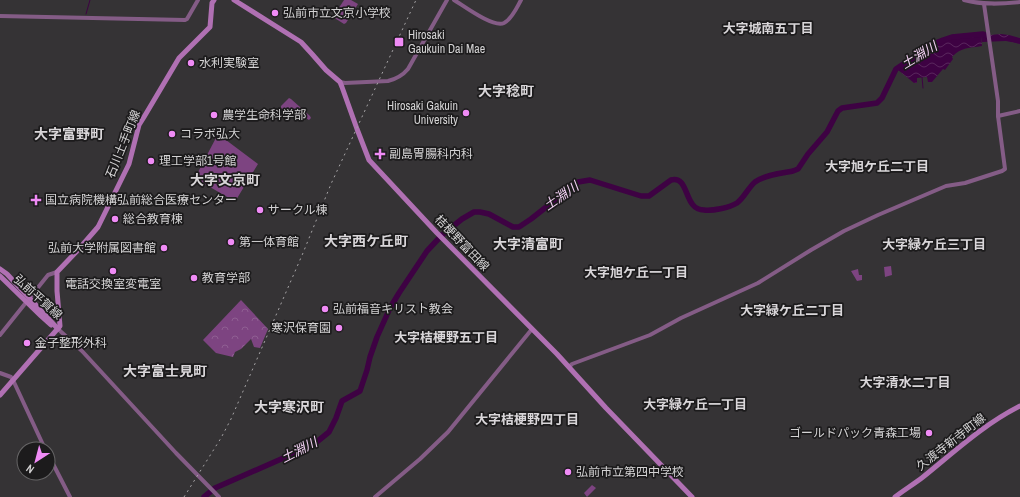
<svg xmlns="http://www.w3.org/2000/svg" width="1020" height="497" viewBox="0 0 1020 497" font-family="'Archivo Narrow','Noto Sans JP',sans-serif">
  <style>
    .forest { fill: url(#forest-crowns) }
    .park { fill: #7d4481 }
    .water { fill: url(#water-waves) }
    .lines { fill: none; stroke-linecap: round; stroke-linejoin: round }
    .stream { stroke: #3e0243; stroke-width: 1 }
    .river { stroke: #3e0243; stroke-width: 5.5 }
    .tertiary { stroke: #845c86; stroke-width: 4 }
    .secondary { stroke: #b070b3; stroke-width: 5 }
    .rail { stroke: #a6a4a6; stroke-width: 1; stroke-dasharray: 2 4; stroke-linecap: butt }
    .poi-dot { fill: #f08bf6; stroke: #1c1b1c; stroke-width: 1.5 }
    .labels { text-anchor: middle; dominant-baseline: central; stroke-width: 3.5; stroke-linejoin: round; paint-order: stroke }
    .poi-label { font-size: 12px; fill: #d4d3d4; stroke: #1c1b1c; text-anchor: start }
    .street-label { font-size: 12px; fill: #d4d3d4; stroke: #1c1b1c }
    .neighbourhood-label { font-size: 13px; font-weight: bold; fill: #d9d6d9; stroke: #1c1b1c }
    .water-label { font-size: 13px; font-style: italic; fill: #f5d3f6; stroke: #1c1b1c }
    .quarter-label { font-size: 14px; font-weight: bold; fill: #d9d6d9; stroke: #1c1b1c }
  </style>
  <defs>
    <pattern id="forest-crowns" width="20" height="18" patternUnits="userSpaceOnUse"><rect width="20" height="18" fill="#7d4481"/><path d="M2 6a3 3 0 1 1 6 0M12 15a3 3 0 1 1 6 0" fill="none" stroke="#8f5e92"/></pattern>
    <pattern id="water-waves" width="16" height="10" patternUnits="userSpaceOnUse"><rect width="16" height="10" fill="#3e0243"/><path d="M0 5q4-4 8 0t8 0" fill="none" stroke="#59265d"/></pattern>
  </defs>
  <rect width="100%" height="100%" fill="#353335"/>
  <polygon class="forest" points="241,300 268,329 260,348 254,347 251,339 241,349 235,352 233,357 216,353 203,340"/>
  <g class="park">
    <polygon points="344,0 351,0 358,4 346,23 344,24 333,17"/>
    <polygon points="289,98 291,99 310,116 311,118 309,120 301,115 298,119 283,110 281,108 281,106"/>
    <polygon points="218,134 258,164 236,200 232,198 229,198 196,179 196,176"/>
    <polygon points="891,266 892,275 885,277 884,267"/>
    <polygon points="858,269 859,275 862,275 862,280 857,281 851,271"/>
    <polygon points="592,485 596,488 587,497 584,493"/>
  </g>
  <path class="water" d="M980,34H986L990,35L1001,34L1009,35L1020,38V44L1006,41L982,42L981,36L982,46C970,48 961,47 952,57L953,59L945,70L943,69L932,82H928L927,77L917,78V83H914L898,70C911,61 931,44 946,40C957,36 972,36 983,35Z"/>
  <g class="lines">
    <g class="stream">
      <polyline points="86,14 90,0"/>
      <polyline points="922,77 923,88"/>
    </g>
    <path class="river" d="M204,497L215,488L313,445L329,432L336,418L342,401L360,391L367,370L370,357L377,337L390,308L399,293L427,251L442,235L462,219L474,212H480L489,214L513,227H519L531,219L578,182L590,180L641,196H649L671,180C690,175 683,210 704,210C712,211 729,208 737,203C744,198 748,188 755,182C764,175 782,173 793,171L798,169L808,154L827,132L838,111L842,108L877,103L882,98L896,69L933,44L943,40L952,37L983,34L987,36"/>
    <g class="tertiary">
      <path d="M454,0C464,6 493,28 504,23C512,19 517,7 521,0"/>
      <path d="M964,0C983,5 1001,4 1020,2"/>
      <polyline points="0,16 185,20 187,19 198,0"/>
      <path d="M340,82L345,83L388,81C396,79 403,75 408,69L447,0"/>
      <polyline points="998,116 1020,111"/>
      <polyline points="58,329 82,351 176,453 219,497"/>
      <polyline points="0,335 48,275 57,272"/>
      <polyline points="569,367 572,364 650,335 681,318 758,283 811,250 844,231 878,215 946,186 965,183 1002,171 1005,169 998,116 998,101 984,4"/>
      <polyline points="0,373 11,377 13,380 45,449"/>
      <polyline points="48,454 70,497"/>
      <polyline points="375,497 420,459 448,432 532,329"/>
    </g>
    <g class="secondary">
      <polyline points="234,0 301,42 312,54 326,70 340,82 342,87 357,129 369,160 437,233 557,354 606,408 692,497"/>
      <polyline points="0,269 7,274 58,329"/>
      <polyline points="0,276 41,316 51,325"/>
      <polyline points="0,395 60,326 57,291 57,272 78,250 98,227 129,164 139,125 144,117 179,58 210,27 212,3 214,0"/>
      <path d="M895,497C904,490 914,484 923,477C954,452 984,424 1020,406"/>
    </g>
    <polyline class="rail" points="184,497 221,438 231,419 303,253 331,184 416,0"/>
  </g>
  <g class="poi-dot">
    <circle cx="275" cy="13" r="4"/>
    <rect x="394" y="37" width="10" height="10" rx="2"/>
    <circle cx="191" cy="63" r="4"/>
    <circle cx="466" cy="113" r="4"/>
    <circle cx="214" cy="115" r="4"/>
    <circle cx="172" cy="134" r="4"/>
    <path d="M378 148h4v4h4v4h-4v4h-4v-4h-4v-4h4z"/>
    <circle cx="151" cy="161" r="4"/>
    <path d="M34 194h4v4h4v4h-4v4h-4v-4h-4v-4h4z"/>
    <circle cx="260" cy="210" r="4"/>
    <circle cx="115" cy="219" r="4"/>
    <circle cx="231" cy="242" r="4"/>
    <circle cx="164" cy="248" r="4"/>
    <circle cx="113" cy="271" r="4"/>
    <circle cx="194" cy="278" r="4"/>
    <circle cx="325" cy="309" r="4"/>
    <circle cx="339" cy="328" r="4"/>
    <circle cx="27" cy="343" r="4"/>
    <circle cx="929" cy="433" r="4"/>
    <circle cx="568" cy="472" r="4"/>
  </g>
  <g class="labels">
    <g class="poi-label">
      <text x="283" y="13">弘前市立文京小学校</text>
      <text x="408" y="35">Hirosaki<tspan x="408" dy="14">Gaukuin Dai Mae</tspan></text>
      <text x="199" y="63">水利実験室</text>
      <text x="458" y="106" text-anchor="end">Hirosaki Gakuin<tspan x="458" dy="14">University</tspan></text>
      <text x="222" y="115">農学生命科学部</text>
      <text x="180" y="134">コラボ弘大</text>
      <text x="389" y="154">副島胃腸科内科</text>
      <text x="159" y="161">理工学部1号館</text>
      <text x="45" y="200">国立病院機構弘前総合医療センター</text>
      <text x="268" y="210">サークル棟</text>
      <text x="123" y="219">総合教育棟</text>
      <text x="239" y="242">第一体育館</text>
      <text x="156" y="248" text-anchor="end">弘前大学附属図書館</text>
      <text x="202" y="278">教育学部</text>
      <text x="113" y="284" text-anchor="middle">電話交換室変電室</text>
      <text x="333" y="309">弘前福音キリスト教会</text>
      <text x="331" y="328" text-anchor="end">寒沢保育園</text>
      <text x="35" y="343">金子整形外科</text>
      <text x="921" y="433" text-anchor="end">ゴールドパック青森工場</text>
      <text x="576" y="472">弘前市立第四中学校</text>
    </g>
    <g class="street-label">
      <text transform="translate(123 144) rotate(-68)">石川土手町線</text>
      <text transform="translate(462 243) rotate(46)">桔梗野富田線</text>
      <text transform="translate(38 297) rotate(42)">弘前平賀線</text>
      <text transform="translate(951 442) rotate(-38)">久渡寺新寺町線</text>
    </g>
    <g class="neighbourhood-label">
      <text x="768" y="28">大字城南五丁目</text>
      <text x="877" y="166">大字旭ケ丘二丁目</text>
      <text x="934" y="244">大字緑ケ丘三丁目</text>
      <text x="636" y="272">大字旭ケ丘一丁目</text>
      <text x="792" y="310">大字緑ケ丘二丁目</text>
      <text x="446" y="337">大字桔梗野五丁目</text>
      <text x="905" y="382">大字清水二丁目</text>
      <text x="695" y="404">大字緑ケ丘一丁目</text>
      <text x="527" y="419">大字桔梗野四丁目</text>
    </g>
    <g class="water-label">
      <text transform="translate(919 55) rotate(-31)">土淵川</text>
      <text transform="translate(561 196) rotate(-35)">土淵川</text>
      <text transform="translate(299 450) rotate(-27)">土淵川</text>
    </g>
    <g class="quarter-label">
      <text x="506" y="91">大字稔町</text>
      <text x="69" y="134">大字富野町</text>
      <text x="225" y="180">大字文京町</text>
      <text x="366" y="241">大字西ケ丘町</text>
      <text x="528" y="244">大字清富町</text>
      <text x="165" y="371">大字富士見町</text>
      <text x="289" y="407">大字寒沢町</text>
    </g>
  </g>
  <g transform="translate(36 461) rotate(216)"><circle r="19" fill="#1c1b1c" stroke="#666566"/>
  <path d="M0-3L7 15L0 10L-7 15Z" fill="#f08bf6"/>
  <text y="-6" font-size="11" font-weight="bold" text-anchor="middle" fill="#d4d3d4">N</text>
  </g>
</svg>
